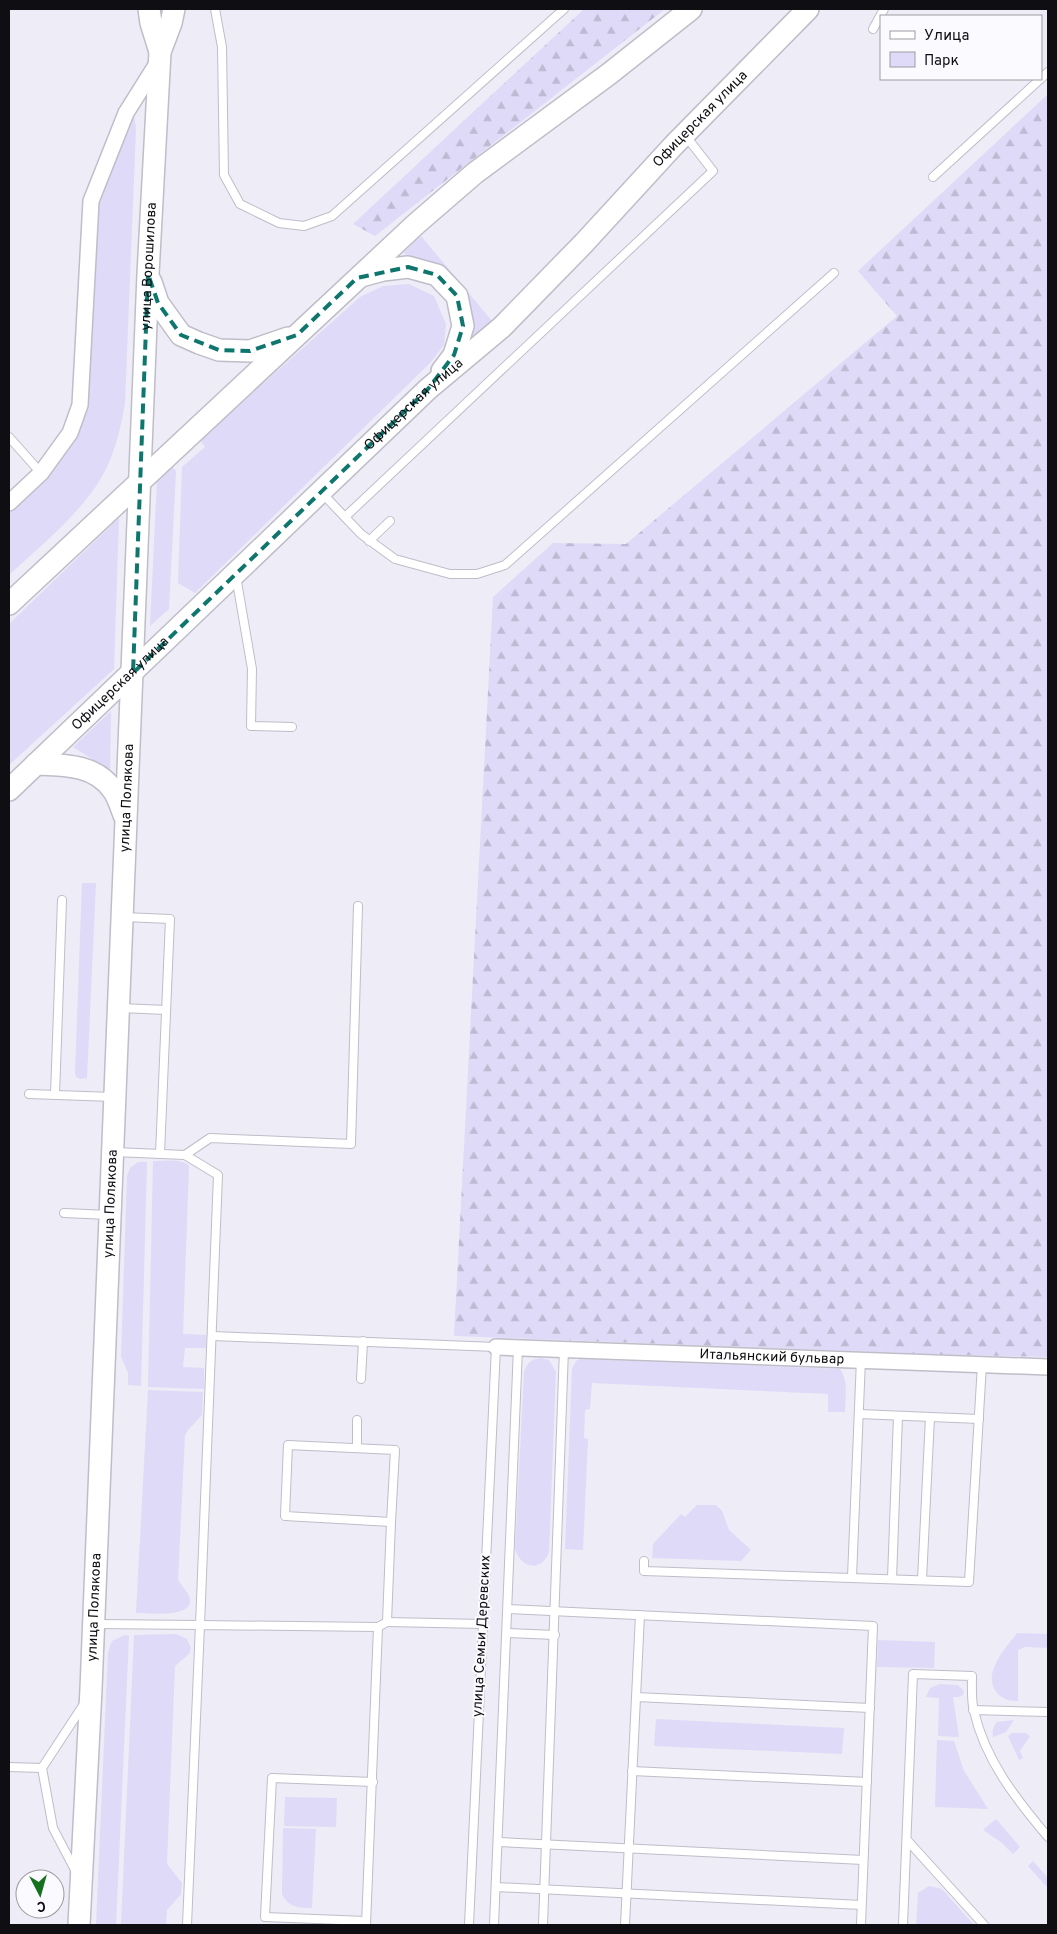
<svg xmlns="http://www.w3.org/2000/svg" width="1057" height="1934" viewBox="0 0 1057 1934" font-family="Overpass,sans-serif">
  <style>
    .green { fill: #dfdaf7 }
    .forest { fill: url(#forest-firs) }
    .lines { fill: none; stroke-linecap: round; stroke-linejoin: round }
    .service-casing { stroke: #bfbdc8; stroke-width: 10 }
    .minor-casing { stroke: #bfbdc8; stroke-width: 18 }
    .secondary-casing { stroke: #bfbdc8; stroke-width: 24 }
    .service { stroke: #fff; stroke-width: 8 }
    .minor { stroke: #fff; stroke-width: 15 }
    .secondary { stroke: #fff; stroke-width: 21 }
    .marked { fill: none; stroke: #0f766e; stroke-width: 4; stroke-dasharray: 10 6; stroke-linejoin: round }
    .labels { text-anchor: middle; dominant-baseline: central; stroke-width: 4; stroke-linejoin: round; paint-order: stroke }
    .street-label { font-size: 14px; fill: #0f0e12; stroke: #fbfaff }
  </style>
  <defs>
    <pattern id="forest-firs" width="22" height="20" patternUnits="userSpaceOnUse" patternTransform="scale(1.25)"><rect width="22" height="20" fill="#dfdaf7"/><path d="M5 1l3.5 6h-7zM16 11l3.5 6h-7z" fill="#bebad3"/></pattern>
  </defs>
  <rect width="100%" height="100%" fill="#eeecf7"/>
  <g class="green">
    <path d="M133,107L136,128L125,403C120,434 111,468 91,493C68,524 37,549 9,575V511L41,481L77,431L94,198Z"/>
    <polygon points="421,236 492,321 469,342 467,320 425,263 403,253"/>
    <polygon points="409,284 434,296 446,324 444,345 431,362 195,593 178,583 182,467 205,447 200,440 360,297 383,286"/>
    <polygon points="171,466 176,471 169,609 150,626 157,479"/>
    <polygon points="119,518 114,669 9,765 9,624"/>
    <polygon points="111,711 110,776 92,759 73,747"/>
    <polygon points="82,883 96,883 87,1078 81,1079 76,1077 75,1072"/>
    <path d="M153,1161C164,1161 182,1158 189,1166L183,1334L206,1335V1348H185L183,1367L204,1368V1389L148,1387Z"/>
    <polygon points="138,1162 147,1162 141,1386 128,1385 128,1373 121,1356 127,1176 130,1168"/>
    <path d="M541,1358L549,1360L556,1372L549,1552C542,1572 521,1569 515,1549L524,1372C527,1363 531,1359 541,1358Z"/>
    <path d="M580,1359L840,1369C849,1381 845,1398 845,1412H828V1394L592,1383L590,1409L585,1410L584,1438L588,1439L583,1550L565,1549L572,1369L576,1361Z"/>
    <path d="M148,1390L203,1392L202,1415L188,1430L185,1435L178,1580C182,1586 190,1594 190,1601C190,1618 148,1613 136,1613Z"/>
    <polygon points="697,1505 716,1505 722,1511 729,1530 751,1550 741,1561 652,1558 653,1544 681,1514 685,1517"/>
    <path d="M1017,1633L1048,1634V1648L1025,1647L1018,1650V1701C1010,1701 1005,1700 999,1695C979,1676 1006,1648 1017,1633Z"/>
    <polygon points="176,1634 187,1639 191,1648 189,1654 175,1666 167,1864 182,1883 181,1894 167,1910 166,1925 121,1925 134,1635"/>
    <polygon points="125,1635 129,1636 116,1925 96,1925 108,1652 112,1641"/>
    <polygon points="878,1640 935,1642 934,1668 877,1667"/>
    <polygon points="940,1684 958,1685 964,1691 963,1695 959,1697 953,1697 959,1737 938,1736 939,1698 926,1697 930,1688"/>
    <polygon points="656,1719 844,1728 842,1754 654,1746"/>
    <path d="M1014,1720L1006,1732L993,1737C992,1730 993,1727 997,1722Z"/>
    <polygon points="1012,1733 1026,1733 1030,1736 1020,1751 1023,1758 1019,1760 1008,1736"/>
    <polygon points="937,1740 954,1741 964,1771 988,1809 935,1807"/>
    <polygon points="285,1797 337,1798 336,1827 284,1826"/>
    <polygon points="996,1819 1020,1847 1013,1854 1001,1842 983,1830"/>
    <path d="M283,1828L316,1829L312,1908C298,1908 288,1907 282,1894Z"/>
    <polygon points="1033,1861 1048,1878 1048,1884 1046,1886 1028,1866"/>
    <polygon points="929,1886 942,1889 974,1925 916,1925 918,1893"/>
  </g>
  <g class="forest">
    <polygon points="584,9 665,9 375,236 353,224"/>
    <polygon points="1048,94 1048,1357 957,1355 454,1336 493,597 553,543 626,544 897,316 858,271"/>
  </g>
  <g class="lines">
    <g class="service-casing">
      <g id="service">
        <polyline points="215,9 222,47 224,175 240,204 279,223 304,226 332,216 564,9"/>
        <polyline points="873,29 884,9"/>
        <polyline points="933,177 1048,72"/>
        <polyline points="9,437 41,473"/>
        <polyline points="321,492 361,534 395,559 450,574 477,574 505,565 834,273"/>
        <polyline points="345,517 713,171 685,135"/>
        <polyline points="369,541 390,521"/>
        <polyline points="236,576 252,669 251,726 292,727"/>
        <polyline points="124,917 170,919 160,1154"/>
        <polyline points="121,1008 166,1010"/>
        <polyline points="29,1094 113,1097"/>
        <polyline points="55,1095 62,900"/>
        <polyline points="185,1155 210,1138 351,1144 358,906"/>
        <polyline points="64,1213 109,1215"/>
        <polyline points="213,1336 496,1347 469,1925"/>
        <polyline points="361,1379 363,1341"/>
        <polyline points="859,1414 979,1419"/>
        <polygon points="288,1445 395,1450 391,1522 285,1516"/>
        <polyline points="357,1448 357,1420"/>
        <polyline points="644,1561 644,1571 969,1582 982,1364"/>
        <polyline points="852,1577 861,1359"/>
        <polyline points="892,1579 898,1416"/>
        <polyline points="922,1580 930,1417"/>
        <polyline points="508,1609 873,1626 861,1925"/>
        <polyline points="387,1622 483,1624"/>
        <polyline points="96,1624 200,1625 218,1175 185,1155 114,1152"/>
        <polyline points="507,1633 555,1635"/>
        <polyline points="636,1697 870,1708"/>
        <polyline points="973,1710 1048,1712"/>
        <polyline points="9,1767 42,1768"/>
        <polyline points="632,1771 867,1782"/>
        <polyline points="907,1840 984,1925"/>
        <polyline points="498,1842 863,1860"/>
        <polyline points="75,1870 53,1828 42,1768 84,1704"/>
        <polyline points="496,1887 861,1905"/>
        <polyline points="366,1921 265,1917 272,1778 373,1782"/>
        <polyline points="187,1925 200,1625 378,1627 387,1622 391,1522"/>
        <polyline points="366,1925 378,1627"/>
        <polyline points="494,1925 518,1348"/>
        <polyline points="543,1925 564,1349"/>
        <polyline points="625,1925 640,1615"/>
        <path d="M903,1925L913,1674L972,1676C972,1687 971,1700 974,1711C985,1760 1016,1799 1048,1837"/>
      </g>
    </g>
    <g class="minor-casing">
      <g id="minor">
        <polyline points="9,503 41,473 70,433 80,405 91,201 126,113 158,62"/>
        <path id="s1" d="M496,1347L1048,1367"/>
      </g>
    </g>
    <g class="secondary-casing">
      <g id="secondary">
        <polyline points="149,9 151,23 160,52"/>
        <polyline points="361,276 383,270 408,267 437,275 457,296 463,326 454,355 442,371"/>
        <polyline points="151,282 158,303 181,335 199,343 219,350 250,351 288,338"/>
        <polyline points="9,604 416,224 475,173 609,74 691,9"/>
        <path d="M36,764C64,765 95,764 113,790C118,797 121,807 124,815"/>
        <path id="s2" d="M9,790L428,389L502,327L584,243L674,145L808,9"/>
        <path id="s3" d="M79,1925L91,1689L148,274L160,52L171,23L174,9"/>
      </g>
    </g>
    <use href="#service" class="service"/>
    <use href="#minor" class="minor"/>
    <use href="#secondary" class="secondary"/>
  </g>
  <path class="marked" d="M408,267L437,275L457,296L463,326L454,355L428,389L133,673L148,274L158,303L181,335L219,350L250,351L297,335L357,278Z"/>
  <g class="labels">
    <g class="street-label">
      <text stroke="none"><textPath href="#s2" startOffset="964">Офицерская улица</textPath></text>
      <text stroke="none"><textPath href="#s3" startOffset="1660">улица Ворошилова</textPath></text>
      <text stroke="none"><textPath href="#s2" startOffset="559">Офицерская улица</textPath></text>
      <text stroke="none"><textPath href="#s2" startOffset="154">Офицерская улица</textPath></text>
      <text stroke="none"><textPath href="#s3" startOffset="1128">улица Полякова</textPath></text>
      <text stroke="none"><textPath href="#s3" startOffset="722">улица Полякова</textPath></text>
      <text stroke="none"><textPath href="#s1" startOffset="276">Итальянский бульвар</textPath></text>
      <text stroke="none"><textPath href="#s3" startOffset="318">улица Полякова</textPath></text>
      <text transform="translate(482 1636) rotate(-87)">улица Семьи Деревских</text>
    </g>
  </g>
  <rect width="1057" height="1934" fill="none" stroke="#0f0e12" stroke-width="20"/>
  <rect x="880" y="15" width="162" height="65" fill="#fbfaff" stroke="#9d9ca0"/>
  <rect x="890" y="31" width="25" height="8" fill="#ffffff" stroke="#9d9ca0"/>
  <text x="924" y="40" font-size="15" fill="#0f0e12">Улица</text>
  <rect x="890" y="52" width="25" height="15" fill="#dfdaf7" stroke="#9d9ca0"/>
  <text x="924" y="65" font-size="15" fill="#0f0e12">Парк</text>
  <g transform="translate(40 1894) rotate(174)"><circle r="24" fill="#fbfaff" stroke="#9d9ca0"/>
  <path d="M0-4L9 19L0 12L-9 19Z" fill="#16711f"/>
  <text y="-8" font-size="14" font-weight="bold" text-anchor="middle" fill="#0f0e12">С</text>
  </g>
</svg>
